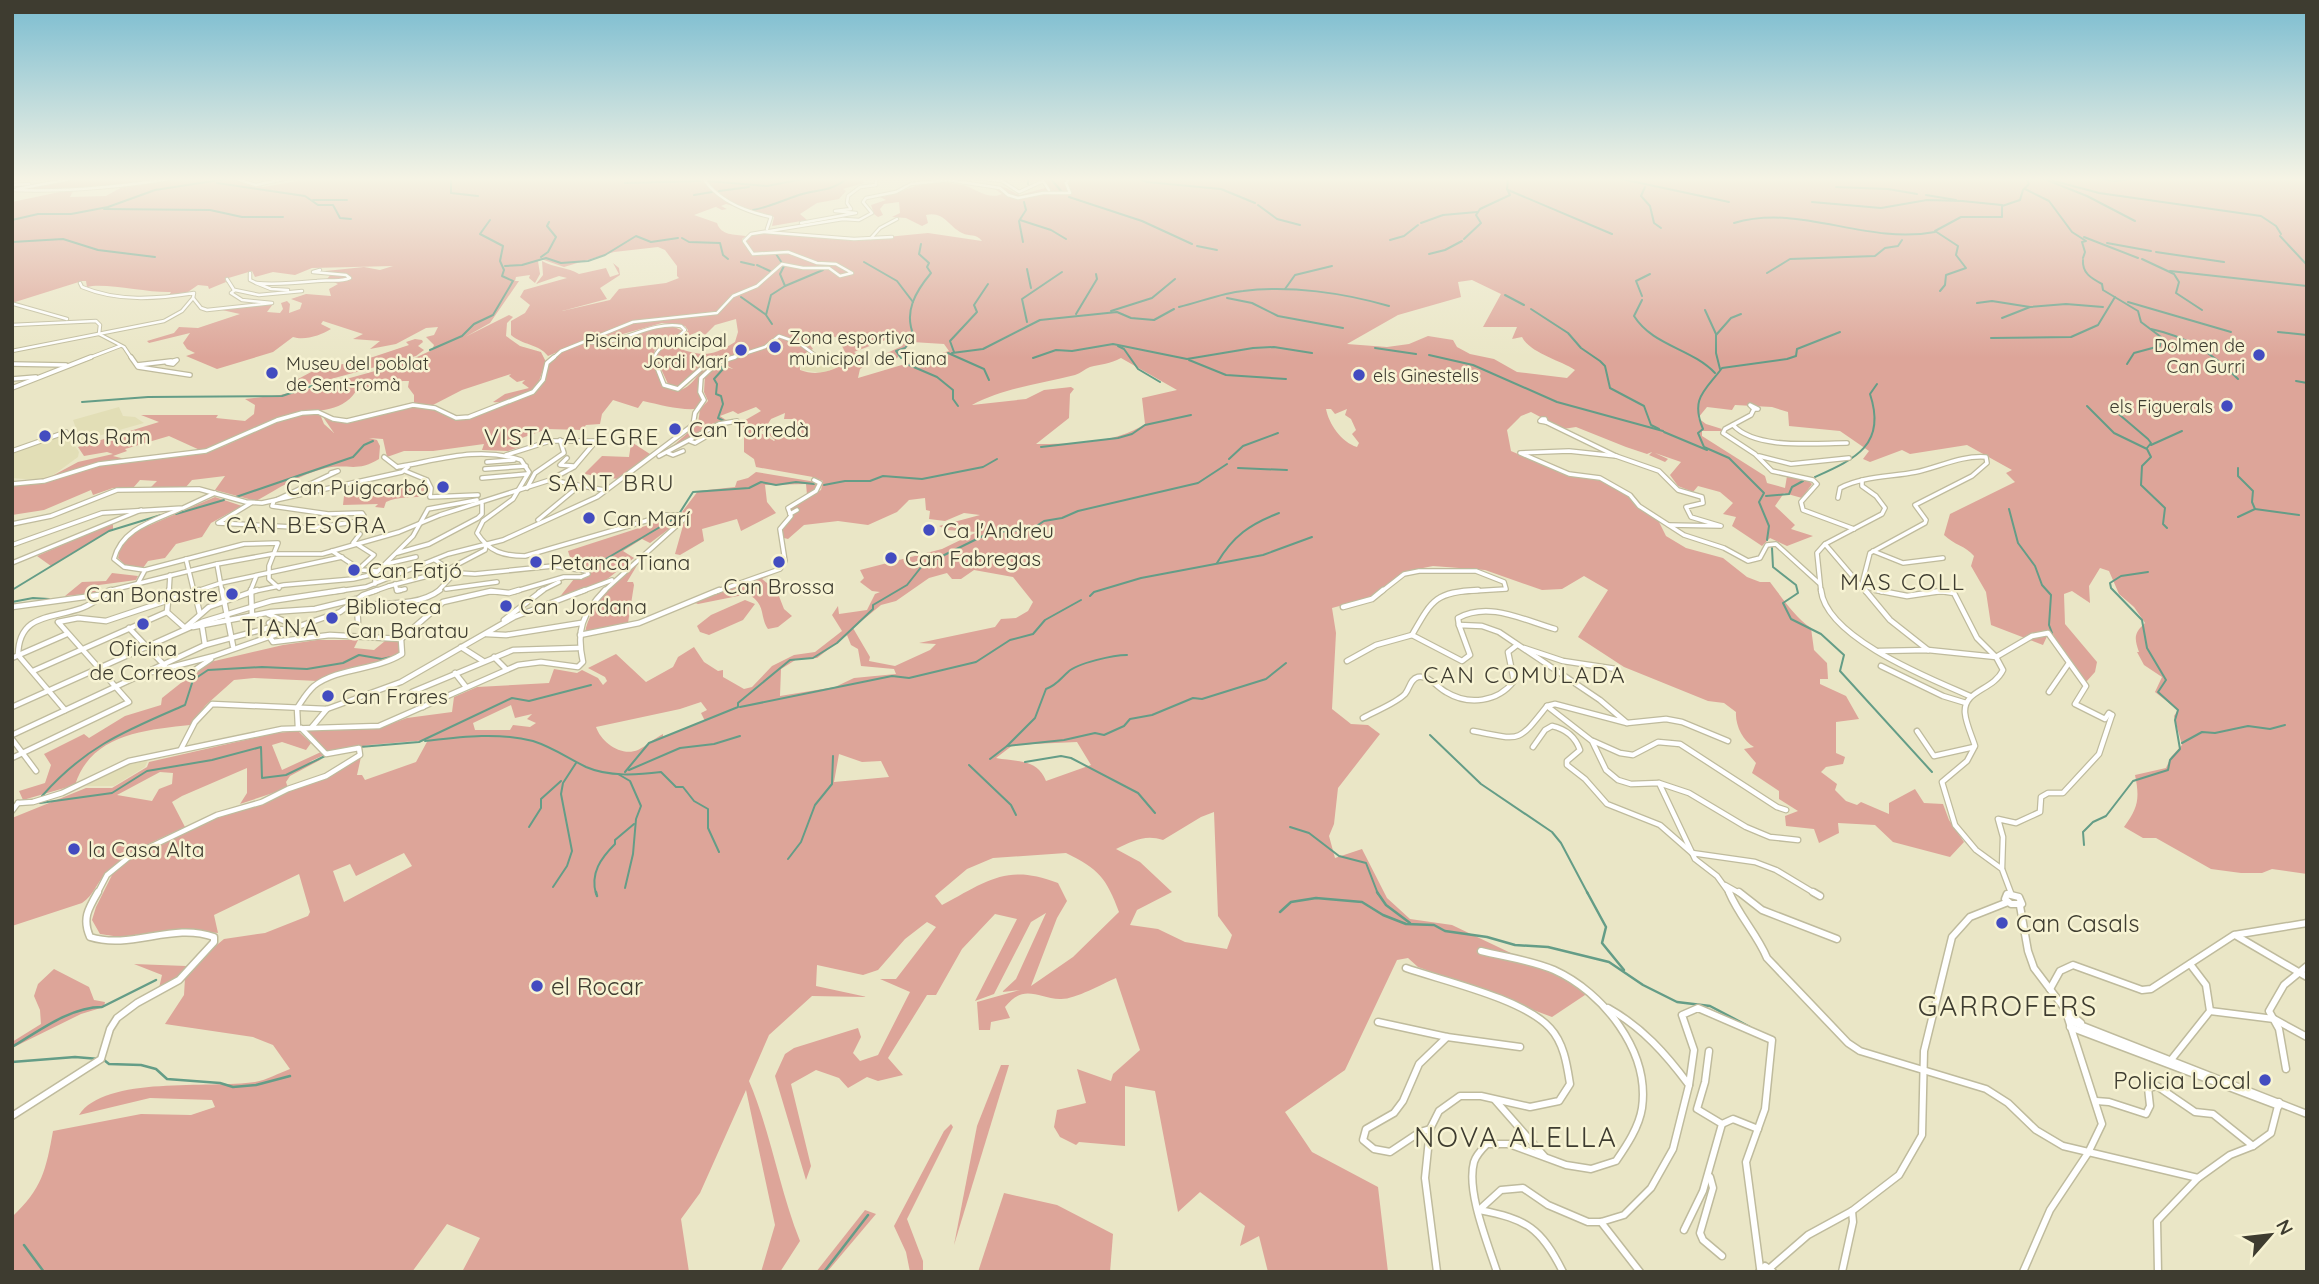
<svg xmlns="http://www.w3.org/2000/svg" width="2319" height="1284" viewBox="0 0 2319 1284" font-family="Quicksand,sans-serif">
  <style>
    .built { fill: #e2deb6 }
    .green { fill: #dda599; fill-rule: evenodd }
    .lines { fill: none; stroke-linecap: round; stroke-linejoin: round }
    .stream-far1 { stroke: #649d87; stroke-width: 2 }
    .stream { stroke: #649d87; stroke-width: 2.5 }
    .minor-far3-casing { stroke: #bfbb9d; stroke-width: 4.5 }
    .minor-far2-casing { stroke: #bfbb9d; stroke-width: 6 }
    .minor-far1-casing { stroke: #bfbb9d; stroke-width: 7 }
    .minor-casing { stroke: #bfbb9d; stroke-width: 9 }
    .minor-far3 { stroke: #fff; stroke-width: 2.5 }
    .minor-far2 { stroke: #fff; stroke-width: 3.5 }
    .minor-far1 { stroke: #fff; stroke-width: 4.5 }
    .minor { stroke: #fff; stroke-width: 6 }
    .poi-dot { fill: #434cc0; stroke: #f7f3d3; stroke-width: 2.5 }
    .labels { text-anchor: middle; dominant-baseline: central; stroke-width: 5; stroke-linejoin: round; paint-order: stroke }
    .far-poi-label { font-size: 18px; fill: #3e3c30; stroke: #f7f3d3; text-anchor: start }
    .poi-label { font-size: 21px; fill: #3e3c30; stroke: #f7f3d3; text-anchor: start }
    .neighbourhood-label { font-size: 23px; letter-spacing: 2px; fill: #3e3c30; stroke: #f7f3d3 }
    .quarter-label { font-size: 24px; letter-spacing: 2px; fill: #3e3c30; stroke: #f7f3d3 }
    .near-poi-label { font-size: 24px; fill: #3e3c30; stroke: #f7f3d3; text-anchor: start }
    .near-neighbourhood-label { font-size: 28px; letter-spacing: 2px; fill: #3e3c30; stroke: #f7f3d3 }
  </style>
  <rect width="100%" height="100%" fill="#eae6c6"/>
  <g class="built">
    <polygon points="846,355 853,361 823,373 801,370 802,363 823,361 824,356"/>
    <polygon points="119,407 123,416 135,417 144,423 77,442 74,445 79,452 78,457 52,476 37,480 12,478 12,452 77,431 73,420"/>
    <polygon points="148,760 145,767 114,786 86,786 115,768"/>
  </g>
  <g class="green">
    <polygon points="77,178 122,178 114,181 171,178 135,184 43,191 19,189"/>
    <path d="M179,178H229L263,187L315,178H860L864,183L843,189L846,191L839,199L817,203L800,214L807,220L772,226L774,217L726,204L721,206L727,209L722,210L716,207L718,206L694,215L717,223C721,236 734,234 746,236L742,239L743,243L750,236L760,232L856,240L928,233L982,241C976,233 970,237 962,233C948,226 944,211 926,215L928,223L922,226L906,218L892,217L900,213L899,202L884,204L880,209L883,215L878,217L874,214L871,205L886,200L880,197C903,194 926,176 950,183C955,184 962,184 966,186C977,190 989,200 1002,194L992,187C1004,183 1010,192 1020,195L1049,187L1047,182C1034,179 1026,185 1012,178H2307V874L2272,869L2262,873H2241L2211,869L2156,838H2143L2124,827C2138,808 2140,799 2135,775L2166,768L2171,757L2182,745L2174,716L2178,710L2155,692L2162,677L2144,665L2137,652H2139C2134,638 2134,633 2145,623L2134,607L2119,594L2109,571L2100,568L2089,586L2090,603L2072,591L2064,594L2065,624L2097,662L2095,672L2086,682L2049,632L2043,645L1991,625L1986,592L1971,566L1974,556C1966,546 1954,545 1944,535L1950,514L2015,482L2006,473L2012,470L1967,445L1910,454L1902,450L1870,462L1863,459L1869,451L1840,431L1789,426L1788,412L1772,407L1735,405L1732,410L1707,407L1698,418L1706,424L1722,429L1721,431H1702V436L1765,476L1767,483L1785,488L1787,476L1807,480L1812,484L1802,498L1784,493L1775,506L1795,525L1791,529L1813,536L1787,546L1770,538L1762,546L1732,526L1736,517L1723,514L1733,503L1720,492L1698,486L1693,492L1678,486L1670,475L1681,462L1655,453L1668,459L1665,462L1649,455L1652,452L1647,454L1626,447L1576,427L1563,429L1531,412L1521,416L1507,430L1511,451L1569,476L1603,481L1628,496L1634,504L1658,520L1666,536L1686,548L1723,558L1747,577L1760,582H1770C1783,599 1794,616 1811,628L1814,650L1827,663L1828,679H1820V684L1846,696L1859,719L1836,722V753L1845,757L1843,764L1826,767L1821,772L1837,784L1835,790L1846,801L1857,805L1861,802L1889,814V803L1915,789L1924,803L1943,804L1949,820L1964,842L1950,857L1893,842L1875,825L1838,823L1839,833L1819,843L1814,829L1786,826L1785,816L1798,811L1779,799V791L1752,773L1756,763L1744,749L1754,747C1743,741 1735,725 1736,712L1724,703L1708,701L1624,667L1578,637L1608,590L1584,576L1562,589L1542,590L1485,570L1433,566L1403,572L1369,598L1332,608L1336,633L1332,709L1351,724L1368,725L1380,734L1338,788L1334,824L1329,836L1335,858L1362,849L1387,898L1410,919L1452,925L1591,991L1552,1017L1418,967L1408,958L1397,960L1345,1070L1285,1112L1312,1152L1378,1187L1388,1272H1268L1259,1236L1240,1246L1245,1226L1200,1192L1178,1212L1155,1091L1125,1086V1146L1079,1142L1076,1145L1060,1137L1054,1127L1057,1110L1086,1103L1077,1069L1111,1081L1113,1074L1140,1050L1116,978C1102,984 1074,1000 1060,999C1037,998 1024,983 1005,1007L1010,1018L991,1022L990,1030H979L977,1002L1020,990L1002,992L1016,979L1046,913L1031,922L994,994L975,1001L1017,919L995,914L962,949L936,995H927L888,1058L903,1075L878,1081L867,1077L848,1088L839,1078L816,1070L791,1084L811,1166L806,1180L775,1076L785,1054L794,1048L858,1028L861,1037L853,1053L860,1061L878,1055L910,992L880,979H896L936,927L927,922L905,939L878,970L863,975L817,965L816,986L867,997L812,996L769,1035L749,1081C771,1133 779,1188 800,1241L780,1272H761L775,1225L746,1090L700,1193L681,1219L689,1272H462L480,1238L447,1224L412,1272H12V1217C42,1189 46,1170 53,1131L141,1114L191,1115L215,1107L212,1100L150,1098L79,1115C105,1075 210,1089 255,1082C267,1080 279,1073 290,1069L273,1045L253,1037L165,1024L184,995L185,978L159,988L162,975L134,964L186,966L195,963L224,939L265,933L308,916L310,912L299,874L214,915L218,933L177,929L120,937L100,934L92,920L96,907L113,873L138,853L229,813L271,801L281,794L327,778L361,757L357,775H362L365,780L416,762L428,740L369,745L328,753L306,731L376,729L407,718L452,712L454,697L477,687L549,683L554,669L577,673L582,670L598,678L603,685L607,681L605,677L588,668L616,654L646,682L673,667L678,657L694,647L704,662L718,671L723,670V677L744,689L752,687L772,666L794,655L815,652L842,631L832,615L838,606L839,614L867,610L875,594L880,592L872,591L860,582L864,578L860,570L942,549L977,532L947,530L939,526L980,515L964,513L945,521L929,519L930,511L926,510L925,498L909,500L897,512L868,525L838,521L804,525L788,539L784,538L782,531L797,510L791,511L790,508L821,490L823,481L813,477L756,467L754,459L744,452V432L741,431L742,422L761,411L756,407L738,414L733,411L720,416L726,420L667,451L698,424L700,409L708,401L704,392L705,375L720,365L733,369L723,363L732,359L709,362L683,386H669L656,358L659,350L669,345C699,355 707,360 735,342L738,332L736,319L715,325L705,335L700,331L683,338L688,330L685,326L662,323L598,341L592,340L626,326V323L548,356C539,344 522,345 511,335V321L525,313L530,305L520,297L524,290L567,278L559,276L536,284L543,275L542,261C554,268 568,267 579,274L606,268L610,277L619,274L613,263L619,268L620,275L600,288L607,299L562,311L610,300L619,289L666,283L679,278L677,276V266L665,250L658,247L614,252L564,267L541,259L538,261L540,274L535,283L529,278L530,275L516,277L515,281H519L490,323L465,337L509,315L513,317L507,323L506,336L520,346L541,352L546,362L536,389C524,395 506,404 493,402L505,394L529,388L522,383L525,380L517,382L509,376L511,374L462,390L431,406L414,404V395L408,387L409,381H403L356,391C341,415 312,409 288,415C259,423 230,440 202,451L169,436L125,449L127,451L113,456L129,460C93,464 60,478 25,483L52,476L78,462L113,454L107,452L84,456L78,447L159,422L141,415H218L216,418L245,421L254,414L255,405L245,399L280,395L321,386L404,363L432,350L434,345L426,337L434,335L438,327L426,328L396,344L370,349L380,341L353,339L363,334L323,321L321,324L331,329C321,335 305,341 293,337L273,352L217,369L186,356L195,353L187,349L183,343L190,333L149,343L147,341L174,333L179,327L198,328L240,314L222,310L273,304L267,312L280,313L283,309L281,303L287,301L290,304L289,313L300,309L302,303L291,299L306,294L331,296L329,289L338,284L327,279L333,272H316L364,267L380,270L393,266L312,268L295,275L273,272L255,277L252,271L225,279L226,282L209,289L208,286L198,285L185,294L167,298L171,292C148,293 104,282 87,287L86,281H82L12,303V202L74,189L70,197L106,196L124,186ZM1472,280L1501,294L1483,327H1517L1512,339L1522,337C1530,353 1560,360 1575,370L1567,378L1517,372L1494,359L1470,354L1457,347L1453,340L1428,336L1409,344L1387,347L1347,344L1398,315L1461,297L1458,282ZM904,333L909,336L902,346L885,354L889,361L896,359L912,342L944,344L949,351L858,378L860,369L870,362L854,352ZM829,335L838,338L846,354L854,360C835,368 821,378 800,370L799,357L813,349L810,345ZM1121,358L1177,390L1142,398L1145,424C1115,444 1071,444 1036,444L1069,418L1070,394L1074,389L1071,387L1044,390L1026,399L972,405C1004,388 1040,384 1075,375C1081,373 1085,369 1090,367C1101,364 1110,364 1121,358ZM1326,409H1331L1335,414L1347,409L1345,415L1351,419L1356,430L1352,434L1359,443L1357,447C1341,442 1329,424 1326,409ZM785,413L784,419H796L795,428L802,437L799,438L787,432L767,433L775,440L774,441L759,432L764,430L771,419ZM974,570L1013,577L1033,602L1028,611L1016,618L1001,619L995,627L919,643L936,644L930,650L895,666L869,661L870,657L853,628L881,605L896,601L929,578L947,573L952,579H961ZM847,635L851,645L858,649L861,666L894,669L896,674L854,678L835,687L780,696L781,669L797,659L817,658ZM701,702L707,710L701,713L705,721L663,737V734C655,738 646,746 638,750C621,757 601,742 596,727L680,709ZM511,705L515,718L532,714L527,719L536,723L530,727L513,725L510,730H475L473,723ZM1077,742L1091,765L1046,781C1037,758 1016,762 996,758L1013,745ZM839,754L862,762L881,761L889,777L834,782ZM1214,812L1218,916L1232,935L1227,949L1185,942L1158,929L1130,925L1137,910L1172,892L1140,862L1116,849C1133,841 1145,834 1163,840L1201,817ZM404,853L412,866L344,902L333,871L350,864L356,876ZM1066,853C1099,869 1106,878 1119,912L1073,957L1031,986L1057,918L1067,901L1058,883C1007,863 987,881 942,905L935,896L967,869L993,858Z"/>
    <path d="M670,325L683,331L679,337L655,350L652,358L663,386C692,401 693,370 713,365L700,380L703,400L696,409C677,410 662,405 643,401L638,408L613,400L602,414L600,424L586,425L582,430L547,429L516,440L520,447L508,451L482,450L484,444L433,451H404L387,457L383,439L369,438L377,440L380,446L379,459C356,473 348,463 326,468C301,474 277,489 256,501L215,490L225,476L192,480L186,487L150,488L157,481L140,480L133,488H113L93,495L91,490L44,510L12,515V485C42,483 67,472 96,466C133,457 172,460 209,451C243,443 283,406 320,414L324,424L334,433L321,414L342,422L413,406L434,409L464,419L538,390L543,384L549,363L563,351L580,344L600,343L654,326Z"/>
    <polygon points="415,339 422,340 423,342 418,346 424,350 416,356 316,383 285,386 313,371 373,357 409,345 406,342"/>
    <polygon points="633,443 653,456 618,479 584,474 602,456 629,457 631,444"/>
    <polygon points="756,472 816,482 818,486 807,495 806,484 765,485 767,502 776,513 741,531 737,519 702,529 704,541 680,555 675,554 686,515 682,512 698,491 735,487 737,481 748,478"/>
    <path d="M428,486V496C413,498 399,496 386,502L384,508L375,507L378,504L343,505L344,496L366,491L367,496L396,487Z"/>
    <polygon points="215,497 242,506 211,523 202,537 176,544 165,558 148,561 143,568 126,566 118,558 121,544 134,532"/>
    <polygon points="673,517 681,520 650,543 642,539 623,551 634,558 606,580 558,599 574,579 586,578 590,574 588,569 573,567 568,551"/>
    <polygon points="113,523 113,529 51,566 37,556"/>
    <path d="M639,562L627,582H633L634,585L628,623L585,633C590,604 617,580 639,562Z"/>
    <path d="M777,572L762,579L777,591L784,609L792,616L778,627L768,629C759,616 767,605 748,594L698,604L692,602L753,578Z"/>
    <polygon points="112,573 138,576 136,580 99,585 95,593 65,596 82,582 106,581"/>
    <polygon points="745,600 755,604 743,620 709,635 700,632 697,626 711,615"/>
    <path d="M317,640H358L354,648L374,650L385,641L398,640L401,652L393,659L318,681L254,678L234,680L206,705L190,725C145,730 91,734 75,785L23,800L19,791L45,783L51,765L44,754L84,734L89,738L125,716L161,705L162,698L206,663L283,645Z"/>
    <path d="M298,731L311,743L306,750L282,742L272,745L282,770L321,752L324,755L309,762L322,759L290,776L286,782L288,788L240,804L247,793V768L182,796L172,802L185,827C158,840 128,851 107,872C97,882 94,895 82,903L12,926V818L86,788H112L147,767L149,762L276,733ZM160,772L173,773L172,784L159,789L152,801L117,795Z"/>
    <polygon points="54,969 89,987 94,1000 105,1002 104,1007 81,1014 12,1048 12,1042 41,1024 40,1010 34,996 38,984"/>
    <polygon points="1001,1065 1009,1065 954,1245 977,1126"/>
    <polygon points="951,1124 953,1127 907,1219 923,1261 923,1272 910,1272 906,1252 894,1226 944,1131"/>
    <polygon points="1004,1193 1057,1205 1113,1234 1110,1272 978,1272"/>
    <polygon points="865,1210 876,1214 827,1272 816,1272"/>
  </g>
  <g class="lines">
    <g class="stream-far1">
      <polyline points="246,178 268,178"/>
      <polyline points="451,178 451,193 478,196"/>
      <polyline points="1028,178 1028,184"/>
      <polyline points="1050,178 1062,192"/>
      <polyline points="1137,178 1147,182 1221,189 1255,203"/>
      <polyline points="1617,178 1729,202"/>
      <polyline points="2042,178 2087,196 2135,221"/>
      <polyline points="2043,178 2099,193 2261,216 2276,226 2281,234"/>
      <polyline points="2088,178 2116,181 2138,178"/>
      <polyline points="707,181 767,186 808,178"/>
      <polyline points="217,183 305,196 318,205 333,205 340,218 351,219"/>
      <polyline points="625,183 700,181"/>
      <polyline points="1645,187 1641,196 1650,206 1654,223 1661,228"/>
      <polyline points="1836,187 1888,189 1917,194"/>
      <polyline points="2025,189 2049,201 2072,232 2086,241 2082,242 2085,252 2083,258"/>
      <polyline points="1508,190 1612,234"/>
      <polyline points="719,191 749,187"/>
      <polyline points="694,195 712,192"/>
      <polyline points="1926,195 1956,200"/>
      <polyline points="1069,197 1142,221 1192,244"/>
      <polyline points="313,200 347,200"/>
      <polyline points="1962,201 2002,205"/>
      <polyline points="1812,202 1881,208 1927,200 1963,201"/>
      <polyline points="1258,205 1277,219 1300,225"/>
      <polyline points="104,209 210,210 242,217 283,217"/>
      <path d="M753,210C769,207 781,201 796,196C818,188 827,194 848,178"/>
      <polyline points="12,220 38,214 71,214 108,207 155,190 226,179"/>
      <polyline points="1020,220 1051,230 1066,239"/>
      <polyline points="1421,223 1443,215 1477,212"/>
      <path d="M1734,223C1801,203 1864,245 1935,232"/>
      <polyline points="2280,236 2307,265"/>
      <polyline points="2084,237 2138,258"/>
      <polyline points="682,238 689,242 720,243 723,255 728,259"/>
      <polyline points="1464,239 1481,223 1476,215 1480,209 1510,195 1507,189 1508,178"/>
      <polyline points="1390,240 1404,236 1418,225"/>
      <polyline points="12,242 63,239 98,250 155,257"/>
      <polyline points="1023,242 1019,221 1026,210 1024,202"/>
      <polyline points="2107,243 2151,251"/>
      <polyline points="1197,246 1217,250"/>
      <polyline points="2156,252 2224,262"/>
      <polyline points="776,254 782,263"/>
      <polyline points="1429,254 1445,250 1462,241"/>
      <polyline points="541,257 548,252 556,237 547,226 549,222"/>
      <polyline points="2142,259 2174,274 2179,282 2176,293 2202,310"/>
      <path d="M2083,260C2082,273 2091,278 2102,284L2103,290L2138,311L2141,322L2161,337L2160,346L2134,353L2127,364"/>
      <polyline points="741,262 754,265"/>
      <polyline points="864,262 897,281 913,302"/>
      <polyline points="757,265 770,271"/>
      <polyline points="505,266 522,265 546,258 561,263 588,261 605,255 636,236 651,242 678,238"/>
      <polyline points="1027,269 1031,288"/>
      <polyline points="2170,271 2307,286"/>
      <polyline points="1767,273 1790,259 1875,256 1885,248 1898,246 1902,240"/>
      <polyline points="785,286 823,270"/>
      <polyline points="1285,289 1295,275 1332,266"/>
      <polyline points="1940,291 1945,285 1946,275 1966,268 1956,255 1958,246 1935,231 1961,217 2002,217 2002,206 2020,200 2023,190 2029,184 2026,178"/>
      <polyline points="1505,295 1524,305"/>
      <polyline points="1642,296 1636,281 1650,274"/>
      <polyline points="741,297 765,314"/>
      <polyline points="1227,298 1252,303 1278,316 1343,328"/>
      <path d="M1642,300L1634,316C1653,346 1691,348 1715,373"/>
      <polyline points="2128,302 2231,332"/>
      <polyline points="1977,303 1992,301 2030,307 2066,304 2103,307"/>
      <path d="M1179,307C1200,302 1222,293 1243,291C1290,285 1344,293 1389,306"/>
      <polyline points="1531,309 1568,333 1581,348 1600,361 1605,366 1610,388 1644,406 1651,425 1659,429"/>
      <polyline points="1705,310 1716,334"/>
      <polyline points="1111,311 1152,298 1175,279"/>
      <polyline points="1076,314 1097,279 1096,274"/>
      <polyline points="2002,318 2030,307"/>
      <polyline points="1027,322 1022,299 1062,272"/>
      <polyline points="772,324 766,315 771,295 785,286 780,274 784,266"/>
      <path d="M2151,329C2188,337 2211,352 2238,379"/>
      <polyline points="2278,332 2307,335"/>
      <polyline points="1991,338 2071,337 2098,325 2115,297"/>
      <polyline points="1118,346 1124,349 1138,369 1160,382"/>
      <polyline points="1375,348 1416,354"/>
      <polyline points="430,350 462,336 474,324 493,315 513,281 502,276 504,270 500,261 503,246 480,234 490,220"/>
      <polyline points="954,352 950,341 977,312 974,305 988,284"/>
      <polyline points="948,353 984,369 989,380"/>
      <polyline points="952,353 983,349 1040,320 1117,312 1131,318 1154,320 1174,309"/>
      <polyline points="1429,355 1473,365 1557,402 1663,431"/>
      <path d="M901,358L896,351L905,348L914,336C903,312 916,291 931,273L927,267L929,263L919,254L921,244"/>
      <polyline points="1033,358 1056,350 1072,351 1113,344 1187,359 1253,348 1274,347 1312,353"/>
      <polyline points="1189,360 1226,375 1286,379"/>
      <polyline points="909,365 937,377 953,390 953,399 958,406"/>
      <polyline points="720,366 723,369 714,379 717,384 716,394 721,396 723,404 718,418 724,421"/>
      <polyline points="1720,369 1716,353 1716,335 1731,318 1741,314"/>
      <polyline points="2296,381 2307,383"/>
      <polyline points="82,402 148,397 282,396 315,385"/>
      <polyline points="2087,406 2114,433 2147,449 2151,457 2142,466 2141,485 2165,508 2163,524 2167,528"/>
      <polyline points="2114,410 2148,439 2151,443 2147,448"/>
      <polyline points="1664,432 1707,450"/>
      <polyline points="2151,445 2182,431"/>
      <polyline points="1041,447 1118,438 1132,434 1145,425 1191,415"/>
      <polyline points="1229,459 1243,446 1278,433"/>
      <polyline points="1238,468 1287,470"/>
      <polyline points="2238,468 2238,476 2253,491 2252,502 2255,509 2238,517"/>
      <path d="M1815,477C1855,459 1887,445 1870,394L1877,384"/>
      <polyline points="824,485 845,481 870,481 883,476 922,479 983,467 997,459"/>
      <polyline points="1766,496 1789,494 1792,487 1803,481"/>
      <polyline points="236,497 353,457 364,445 373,441"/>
      <polyline points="2009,509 2018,543 2035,566 2042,585 2051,595 2049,625 2052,633"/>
      <polyline points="2255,509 2299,515"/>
      <polyline points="176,514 224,500"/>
      <path d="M1767,540L1769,526L1759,502L1764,493L1729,458L1704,447L1698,433L1703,429C1690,398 1705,391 1722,368L1787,359L1796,356L1797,349L1840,332"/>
      <polyline points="1772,548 1773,567 1796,585 1798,593 1783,603 1791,619 1821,634 1844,655 1840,671 1932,772"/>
      <path d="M1217,563C1233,536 1250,524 1279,513"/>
      <polyline points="587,570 677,517 693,492 749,488 761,482 776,485 796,482 814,484"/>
      <polyline points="12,590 109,531 161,515"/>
      <polyline points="1090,596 1094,592 1141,578 1263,555 1312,537"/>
      <polyline points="12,602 33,598 49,599"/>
      <polyline points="740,707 892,676 909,678 976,662 1010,640 1033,634 1045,620 1081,600"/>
      <polyline points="1430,735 1481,784 1552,832 1561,843 1588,894"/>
      <path d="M425,741C460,737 498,732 533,741C552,747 568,758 586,767C609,777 637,775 661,772L676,787H683L694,801L708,809V828L719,852"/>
      <polyline points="2182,743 2202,732 2215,733 2248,726 2270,729 2285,725"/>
      <path d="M1007,746L1035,718L1046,689C1057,685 1060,679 1068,672C1077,663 1114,655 1127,655"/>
      <polyline points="360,747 419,742 512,698 529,701 591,685"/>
      <polyline points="990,759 1007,746 1064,740 1095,733 1104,735 1124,726 1130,719 1152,715 1193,698 1202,699 1266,679 1286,663"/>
      <polyline points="1025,762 1061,756 1071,758 1138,793 1155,813"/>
      <polyline points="969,765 1011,805 1016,815"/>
      <polyline points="629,770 680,748 714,744 740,736"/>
      <polyline points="625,772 649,743 738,707 738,703 790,660 813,658 837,643 873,609 873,605 907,585 922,566 989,533 1032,529 1044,521 1062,518 1078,511 1198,483 1227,464"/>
      <polyline points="618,774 630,781 641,806 636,819 633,854 625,888"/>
      <path d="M42,796C86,746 125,731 185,705L193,680L208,670L262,667L307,669L343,663L359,655L382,659L391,657"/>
      <polyline points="40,803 112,793 147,771 212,760 261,747 262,778 286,775 325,756"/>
      <polyline points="529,827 541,808 541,799 561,781"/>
      <polyline points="1290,827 1309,833 1339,856 1366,863 1378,894"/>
      <polyline points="2084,845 2083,832 2093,822 2106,816 2133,781 2168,770 2170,760 2180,749 2175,720 2178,710 2158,692 2166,680 2147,648 2142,620 2111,588 2110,583 2121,576 2148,572"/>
      <polyline points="788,859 801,842 815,805 832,784 833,756"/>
      <polyline points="553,887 567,866 572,851 561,794 563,783 576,763"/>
      <path d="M596,894C590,873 601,858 615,844V840L634,824"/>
    </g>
    <g class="stream">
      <polyline points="596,892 597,896"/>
      <polyline points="1377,892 1386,905 1410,923"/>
      <polyline points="1587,892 1606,927 1602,943 1624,970"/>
      <polyline points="1280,912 1291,902 1316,898 1362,902 1383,915 1406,924 1434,925 1445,931 1487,937 1515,945 1548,947 1609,962 1643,985 1677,1002 1710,1006 1750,1027"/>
      <path d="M12,1047C39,1031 70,1007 102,1007L156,980"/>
      <polyline points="104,1060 109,1064 141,1065 156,1069 167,1079 220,1083 233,1087 256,1085 290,1076"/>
      <polyline points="12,1062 75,1057 99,1059"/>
      <polyline points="24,1245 44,1272"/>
      <polyline points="824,1272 868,1215"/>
    </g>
    <g class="minor-far3-casing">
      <g id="minor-far3">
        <polyline points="234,178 256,185 288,178"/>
        <path d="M708,178L705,181C720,201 747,212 771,217L767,229"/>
        <polyline points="976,178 1002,181 1019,192 1043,181 1049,190"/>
        <polyline points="12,179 22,178"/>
        <polyline points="12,185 29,184"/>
        <polyline points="17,189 76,178"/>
        <path d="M12,190C66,192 121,187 175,178"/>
        <polyline points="801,223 856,213 835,211 851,209 847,203 848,196 860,187 876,185 876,178"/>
        <polyline points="764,232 854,239 892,237"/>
        <polyline points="871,238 880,228 897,219"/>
        <polyline points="250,273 250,280 256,283"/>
        <polyline points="228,281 227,279 234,290"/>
        <path d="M80,283L82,287C118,302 156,299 194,293L193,298L201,308L207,310L272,303L242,300L231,293L235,290L259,295L302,291"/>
        <path d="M288,290L271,289L256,283C277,285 296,283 317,281C330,279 338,283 350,278L346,275L313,272L320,270"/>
        <polyline points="14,304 67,319"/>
        <polyline points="12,325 96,321 100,325 99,334 124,347 132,359"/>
        <path d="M586,342C620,347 647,321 681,326L685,330C676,342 657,344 654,359"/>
        <polyline points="12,351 164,321 182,311 193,298"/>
        <polyline points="86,359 120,346"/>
        <polyline points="552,359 561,351 633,322 717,313 733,296 757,286 782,264 803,268 829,268 840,276 852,273 836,264 817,263 788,252 753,254 744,241 751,234 843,219 859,220 872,213 863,202 866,198 896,192 911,184 948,180 1000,188 1008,195 1018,198 1043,193 1070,193 1066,183 1070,178"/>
        <polyline points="728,359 765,347 779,336 799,343 819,358 816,359"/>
      </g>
    </g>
    <g class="minor-far2-casing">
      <g id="minor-far2">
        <polyline points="131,357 138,367 190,375"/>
        <polyline points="653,357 664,385 678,389 703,367 735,357"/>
        <polygon points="177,360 173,364 167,363"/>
        <polyline points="811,361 818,357"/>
        <polyline points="12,364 66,365"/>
        <polyline points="137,365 171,361"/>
        <polyline points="12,379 36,377"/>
        <polyline points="12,388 91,357"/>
        <polygon points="1750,405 1758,409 1754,409"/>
        <polyline points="1754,409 1751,415 1725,429 1723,433 1755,454 1772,471 1813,480 1817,484 1801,502 1803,510 1854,529"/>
        <polygon points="1542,419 1545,419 1546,422 1540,421"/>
        <polyline points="1546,422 1616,456 1659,471 1678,490 1702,497 1703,503 1686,507 1691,517 1721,526 1669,525"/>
        <path d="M1733,425C1756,450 1815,443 1847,443"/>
        <polyline points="690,441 695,443 712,433"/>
        <polyline points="12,451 66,432"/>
        <polyline points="668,453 673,455 683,451"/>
        <polyline points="506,455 550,441 596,441"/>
        <polyline points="659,456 719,424 737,421"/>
        <polyline points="1616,456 1569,451 1520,453 1569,474 1600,478 1630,495 1639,506 1684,535 1724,548 1748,561 1760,558 1767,545 1776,544 1819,583"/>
        <polyline points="1759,456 1791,464 1849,458"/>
        <polyline points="384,457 397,467"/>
        <polyline points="567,458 560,465 573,466"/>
        <polyline points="487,462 514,460"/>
        <path d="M397,467C439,460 478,446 521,460L529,472L513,499L483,521L477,533C489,552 504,556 525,556L666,515H680L684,519L603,592"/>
        <polyline points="485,469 526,466"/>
        <polyline points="405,471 427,480 431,488 430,497 478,495"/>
        <polyline points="482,478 527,474"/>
        <polyline points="551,480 604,490"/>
        <polyline points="12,484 44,481 99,464 206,451 277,420 302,413 318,412 333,419 347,421 413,405 435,408 456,418 469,417 533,392 543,380 547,363 554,357"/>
        <polyline points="527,488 535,473 564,453 560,440"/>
        <path d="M1838,498L1840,488C1863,476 1891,477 1916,472C1939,467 1962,455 1986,457L1987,463L1972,476L1915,505L1926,520L1925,523L1870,553L1861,588"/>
        <polyline points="251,503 218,523 313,528 360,521 364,516 362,513 328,514 272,506 274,501 338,471 331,473"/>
        <polyline points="790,514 797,510"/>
        <polyline points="538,520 579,486"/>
        <polyline points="12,524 51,516 117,490 199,489 246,502 262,503 402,472 408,467"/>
        <polyline points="353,543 360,534"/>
        <polyline points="355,543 374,555 359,569"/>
        <polyline points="1825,544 1866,592"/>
        <polyline points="12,545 102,513 183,508 215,493"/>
        <polyline points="332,551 361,570 377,571"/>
        <polyline points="1873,551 1903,563 1943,558"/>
        <polyline points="397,553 429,544 478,518 482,514 482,504"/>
        <polyline points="186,559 194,592"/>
        <polyline points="435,560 443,565 442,567"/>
        <polyline points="12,563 141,510"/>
        <polyline points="217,564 222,592"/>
        <polyline points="386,564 416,557"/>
        <path d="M144,570L124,567L114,559C122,528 154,521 180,509"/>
        <polyline points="443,572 475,574 553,566 587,571 588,574 581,577"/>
        <polyline points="138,583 145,570 244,544 278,543 269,566 269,579 279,588"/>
        <polyline points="375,584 375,574 413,536 428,509 477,500"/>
        <polyline points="395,584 397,591 405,589"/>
        <polyline points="1863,585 1882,592"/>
        <polyline points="389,586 443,572 485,550 486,546"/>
        <polyline points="446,589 497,582"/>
        <polyline points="108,591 217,564 272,554 322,554 399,532 440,515 550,480 574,467 596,441"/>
        <polyline points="169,592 170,575"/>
        <polyline points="194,592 221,583 342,557"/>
        <polyline points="250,592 256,577"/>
        <polyline points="250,592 284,585 353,579 375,574"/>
        <polyline points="332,592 366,587 448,554 503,540 597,497 693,425 695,413 704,400 700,392 701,378 715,365"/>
        <polyline points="372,592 389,586"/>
        <polyline points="437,592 455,573"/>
        <polyline points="487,592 500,592"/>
        <polyline points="513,592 564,577 581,577"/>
        <polyline points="539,592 559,582"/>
        <polyline points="580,592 612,580"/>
        <polyline points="715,592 780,569 785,561 780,529 791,516 788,508 816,491 820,483 814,480"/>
        <polyline points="1381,592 1404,574 1419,571 1476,571 1504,582 1506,589 1457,592"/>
        <polyline points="1821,592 1817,553 1825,544 1882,514 1885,508 1876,496 1862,486 1862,480"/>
        <polyline points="1936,592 1950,592"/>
      </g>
    </g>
    <g class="minor-far1-casing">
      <g id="minor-far1">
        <polyline points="169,590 167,612 185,628"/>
        <polyline points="194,590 200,614"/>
        <polyline points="222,590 233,646"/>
        <polyline points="251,590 252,617"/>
        <polyline points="397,590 400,590"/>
        <path d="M1478,590C1435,592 1432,600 1412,635L1462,661L1470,655L1459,625L1482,626L1499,632L1600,700L1627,723L1555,704L1547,706L1592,741L1606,770L1618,780L1631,784L1659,783L1695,859L1717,876L1730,894"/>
        <path d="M1821,590C1826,638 1931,679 1970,696"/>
        <polyline points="1865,590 1890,620 1928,650"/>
        <path d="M1876,590L1907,596L1941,591L1954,593L1977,638L1996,657L2003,670C1993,691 1963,690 1965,713C1966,724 1972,736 1975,746L1967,761L1942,782L1955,825L1976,850L2002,869L2011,893"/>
        <polyline points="108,591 111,590"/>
        <polyline points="357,605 358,622"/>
        <path d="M352,606C380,602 416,608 440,590"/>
        <polyline points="12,607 106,594"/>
        <polyline points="1343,607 1372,599 1383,590"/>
        <polyline points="268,614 284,621"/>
        <polyline points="504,620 543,590"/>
        <polyline points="271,624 269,623 278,619"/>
        <path d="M1459,625L1458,618C1489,601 1523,620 1555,629"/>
        <polyline points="202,626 205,645"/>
        <polyline points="186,627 209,607 257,590"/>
        <polyline points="193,627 271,612 315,609 356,599"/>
        <polyline points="129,628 165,666"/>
        <polyline points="486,634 506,635 581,623"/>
        <polyline points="580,635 639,623 719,590"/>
        <polyline points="269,636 273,642 330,635 401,639"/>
        <polyline points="401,639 443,602 491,591 509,593 519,590"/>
        <polyline points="461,647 483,661"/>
        <polyline points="1524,648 1563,661 1616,669"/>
        <polyline points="1879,651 1928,650 1996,657 2032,636 2048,633 2086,686 2075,704 2105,719 2109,713 2112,715"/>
        <polyline points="494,657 506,669"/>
        <polyline points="12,658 67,634"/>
        <polyline points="1347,661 1376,645 1412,635"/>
        <polyline points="1881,666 1943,696 1966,703"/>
        <polyline points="33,671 167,612"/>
        <polyline points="152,672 214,656 340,612 363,595 377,590"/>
        <polyline points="192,672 211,659"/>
        <polyline points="455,673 466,687"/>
        <polyline points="2049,692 2069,663"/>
        <polyline points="12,707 202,622 271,601 344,590"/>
        <polyline points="423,707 412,692 513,650 578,648"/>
        <path d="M65,710L18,655C19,613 52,619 82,608C92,604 102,597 111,591"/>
        <path d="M1363,718C1375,711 1395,704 1405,694C1410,688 1410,679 1418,677C1429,675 1438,688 1446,692C1469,706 1498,702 1514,681L1508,652L1517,645"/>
        <polyline points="1627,723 1666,719 1682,722 1728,741"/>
        <polyline points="312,727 327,709"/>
        <path d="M298,728L297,708C302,701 307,692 314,686C339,667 375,671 402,654L401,639"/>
        <path d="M1473,731C1521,740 1517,744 1547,706"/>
        <polyline points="1917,731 1934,756 1974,747"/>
        <polyline points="12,735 205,645 268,628 288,630"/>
        <polyline points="12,739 36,771"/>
        <polyline points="1593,741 1620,753 1633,755 1658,742 1680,744 1777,807 1786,810"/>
        <path d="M1533,747L1545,730L1552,726C1566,729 1575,736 1580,750L1567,761V765L1585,779L1607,804L1660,825L1692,853L1755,862L1776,870L1816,894"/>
        <polyline points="181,749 195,722 212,704 327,709 401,682 514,617 585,590"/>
        <polyline points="12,758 129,702 58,622 78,618 106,621 199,590"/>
        <polyline points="1659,783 1689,793 1746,827 1770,837 1798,840"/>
        <path d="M18,803L33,802L62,793L129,761L282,729L379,726L518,665L541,662L578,667L583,662C576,630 582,614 605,590"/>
        <polyline points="12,811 18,803"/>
        <polyline points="2002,868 2003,837 1998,819 2016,823 2040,812 2041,797 2048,793 2063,793 2099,754 2112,715"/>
        <polyline points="1725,885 1741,894"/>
        <polyline points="97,894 107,875 129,857 217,815 262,802 288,789 326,776 360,755 359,748 326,754 301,728"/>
      </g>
    </g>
    <g class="minor-casing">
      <g id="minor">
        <path d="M1729,892C1739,916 1757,934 1767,958L1848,1043L1860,1051L1986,1089L2008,1103L2036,1130L2063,1146L2198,1178"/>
        <polyline points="1739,892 1762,910 1837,939"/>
        <polyline points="1813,892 1820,896"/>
        <polygon points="2007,894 2019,897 2022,904 2011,904 2005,899"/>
        <polyline points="2020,906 2028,951 2034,968 2065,1009 2102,1124 2088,1153 2050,1210 2023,1272"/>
        <polyline points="2235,935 2307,977"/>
        <path d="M1481,951C1505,957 1531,960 1554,970C1603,992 1650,1051 1642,1108C1639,1127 1627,1145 1616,1161L1591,1169L1566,1165L1509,1144H1487C1482,1149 1476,1155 1474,1162C1466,1191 1488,1244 1497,1272"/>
        <path d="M1406,968C1444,981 1524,999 1550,1028C1564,1043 1567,1065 1570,1084L1559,1101L1530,1107L1481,1096H1460L1439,1111L1430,1129L1425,1178L1437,1272"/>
        <polyline points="2050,989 2060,971 2073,965 2142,990 2151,989 2234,935 2307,923"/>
        <polyline points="2066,1010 2081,1023"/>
        <polyline points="2210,1011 2274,1019 2307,1037"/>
        <polyline points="2070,1021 2307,1114"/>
        <polyline points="1378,1022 1447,1037 1520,1047"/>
        <polyline points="2070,1027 2279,1106"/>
        <polyline points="2171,1060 2210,1011 2206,985 2190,964"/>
        <polyline points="2286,1069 2279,1029 2269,1011 2284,985 2307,966"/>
        <polyline points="1689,1085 1694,1050 1682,1015 1698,1008 1772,1040 1765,1109 1746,1162 1760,1268"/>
        <polyline points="1495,1100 1544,1156"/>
        <polyline points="2096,1101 2109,1102 2146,1114 2150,1106 2148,1088 2157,1086 2195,1112 2213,1114 2253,1146"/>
        <path d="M12,1116L101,1059L110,1029L117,1018L137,1003L179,980L214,942V937C172,922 132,950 90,937C82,919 88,909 98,892"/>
        <polyline points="1722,1124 1733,1119 1758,1129"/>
        <polyline points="1430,1129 1420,1132 1390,1152 1374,1149 1363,1140 1366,1129 1394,1113 1403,1101 1419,1064 1447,1037"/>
        <polyline points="1710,1177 1713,1188 1700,1233 1703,1240 1722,1256"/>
        <polyline points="1601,1222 1640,1272"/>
        <polyline points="1684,1230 1703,1191 1722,1124 1697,1109 1705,1082 1709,1051"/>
        <polyline points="1770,1268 1808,1235 1852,1211 1899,1175 1922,1135 1924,1051 1952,937 1970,917 2008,902"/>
        <path d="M1563,1272C1541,1228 1527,1219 1479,1210L1501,1190L1523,1188L1548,1205L1588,1222H1601L1624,1215L1651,1188L1673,1149L1689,1085C1666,1054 1642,1027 1608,1008"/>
        <polyline points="1759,1272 1765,1266 1773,1272"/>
        <polyline points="1842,1272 1853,1222 1852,1211"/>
        <polyline points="2158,1272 2157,1221 2198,1178 2230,1155 2253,1146 2271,1133 2279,1102"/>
      </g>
    </g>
    <use href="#minor-far3" class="minor-far3"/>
    <use href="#minor-far2" class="minor-far2"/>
    <use href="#minor-far1" class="minor-far1"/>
    <use href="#minor" class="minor"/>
  </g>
  <linearGradient id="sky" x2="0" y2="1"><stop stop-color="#7abcd0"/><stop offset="0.5" stop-color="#f6f4e5"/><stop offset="1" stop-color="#f6f4e5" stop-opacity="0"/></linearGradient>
  <rect width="2319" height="358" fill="url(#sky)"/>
  <g class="poi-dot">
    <circle cx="775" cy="347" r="7"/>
    <circle cx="741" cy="350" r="7"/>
    <circle cx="2259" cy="355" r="7"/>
    <circle cx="272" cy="373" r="7"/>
    <circle cx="1359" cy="375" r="7"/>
    <circle cx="2227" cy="406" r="7"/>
    <circle cx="675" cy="429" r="7"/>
    <circle cx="45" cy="436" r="7"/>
    <circle cx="443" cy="487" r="7"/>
    <circle cx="589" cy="518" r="7"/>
    <circle cx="929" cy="530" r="7"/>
    <circle cx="891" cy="558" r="7"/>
    <circle cx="536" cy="562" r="7"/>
    <circle cx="779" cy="562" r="7"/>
    <circle cx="354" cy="570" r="7"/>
    <circle cx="232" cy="594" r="7"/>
    <circle cx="506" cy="606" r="7"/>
    <circle cx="332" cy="618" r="7"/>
    <circle cx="143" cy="624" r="7"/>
    <circle cx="328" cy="696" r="7"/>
    <circle cx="74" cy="849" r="7"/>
    <circle cx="2002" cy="923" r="7"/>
    <circle cx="537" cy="986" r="7"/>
    <circle cx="2265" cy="1080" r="7"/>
  </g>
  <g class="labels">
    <g class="far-poi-label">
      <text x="789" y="337">Zona esportiva<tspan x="789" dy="21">municipal de Tiana</tspan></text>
      <text x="727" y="340" text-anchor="end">Piscina municipal<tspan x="727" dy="21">Jordi Marí</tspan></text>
      <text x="2245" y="345" text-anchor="end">Dolmen de<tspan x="2245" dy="21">Can Gurri</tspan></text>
      <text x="286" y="363">Museu del poblat<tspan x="286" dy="21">de Sent-romà</tspan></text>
      <text x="1373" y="375">els Ginestells</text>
      <text x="2213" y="406" text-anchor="end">els Figuerals</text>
    </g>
    <g class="poi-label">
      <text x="689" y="429">Can Torredà</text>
      <text x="59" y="436">Mas Ram</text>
      <text x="429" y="487" text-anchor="end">Can Puigcarbó</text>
      <text x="603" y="518">Can Marí</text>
      <text x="943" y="530">Ca l'Andreu</text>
      <text x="905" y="558">Can Fabregas</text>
      <text x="550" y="562">Petanca Tiana</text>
      <text x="368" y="570">Can Fatjó</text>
      <text x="779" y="586" text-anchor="middle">Can Brossa</text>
      <text x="218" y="594" text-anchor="end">Can Bonastre</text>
      <text x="346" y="606">Biblioteca<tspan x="346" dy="24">Can Baratau</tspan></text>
      <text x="520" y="606">Can Jordana</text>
      <text x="143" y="648" text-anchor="middle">Oficina<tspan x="143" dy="24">de Correos</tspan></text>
      <text x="342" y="696">Can Frares</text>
      <text x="88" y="849">la Casa Alta</text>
    </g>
    <g class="neighbourhood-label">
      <text x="572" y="436">VISTA ALEGRE</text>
      <text x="612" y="482">SANT BRU</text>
      <text x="307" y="524">CAN BESORA</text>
      <text x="1903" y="581">MAS COLL</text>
      <text x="1525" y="674">CAN COMULADA</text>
    </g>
    <g class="quarter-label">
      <text x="281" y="627">TIANA</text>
    </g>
    <g class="near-poi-label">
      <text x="2016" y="923">Can Casals</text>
      <text x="551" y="986">el Rocar</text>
      <text x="2251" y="1080" text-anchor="end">Policia Local</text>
    </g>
    <g class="near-neighbourhood-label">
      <text x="2008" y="1005">GARROFERS</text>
      <text x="1516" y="1136">NOVA ALELLA</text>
    </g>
  </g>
  <rect width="2319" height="1284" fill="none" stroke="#3e3c30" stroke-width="28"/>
  <g transform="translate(2270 1235) rotate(62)" stroke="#f7f3d3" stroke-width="5" paint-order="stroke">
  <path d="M0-5L12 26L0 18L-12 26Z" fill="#3e3c30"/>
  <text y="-10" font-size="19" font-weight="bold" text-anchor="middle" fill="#3e3c30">N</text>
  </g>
</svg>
